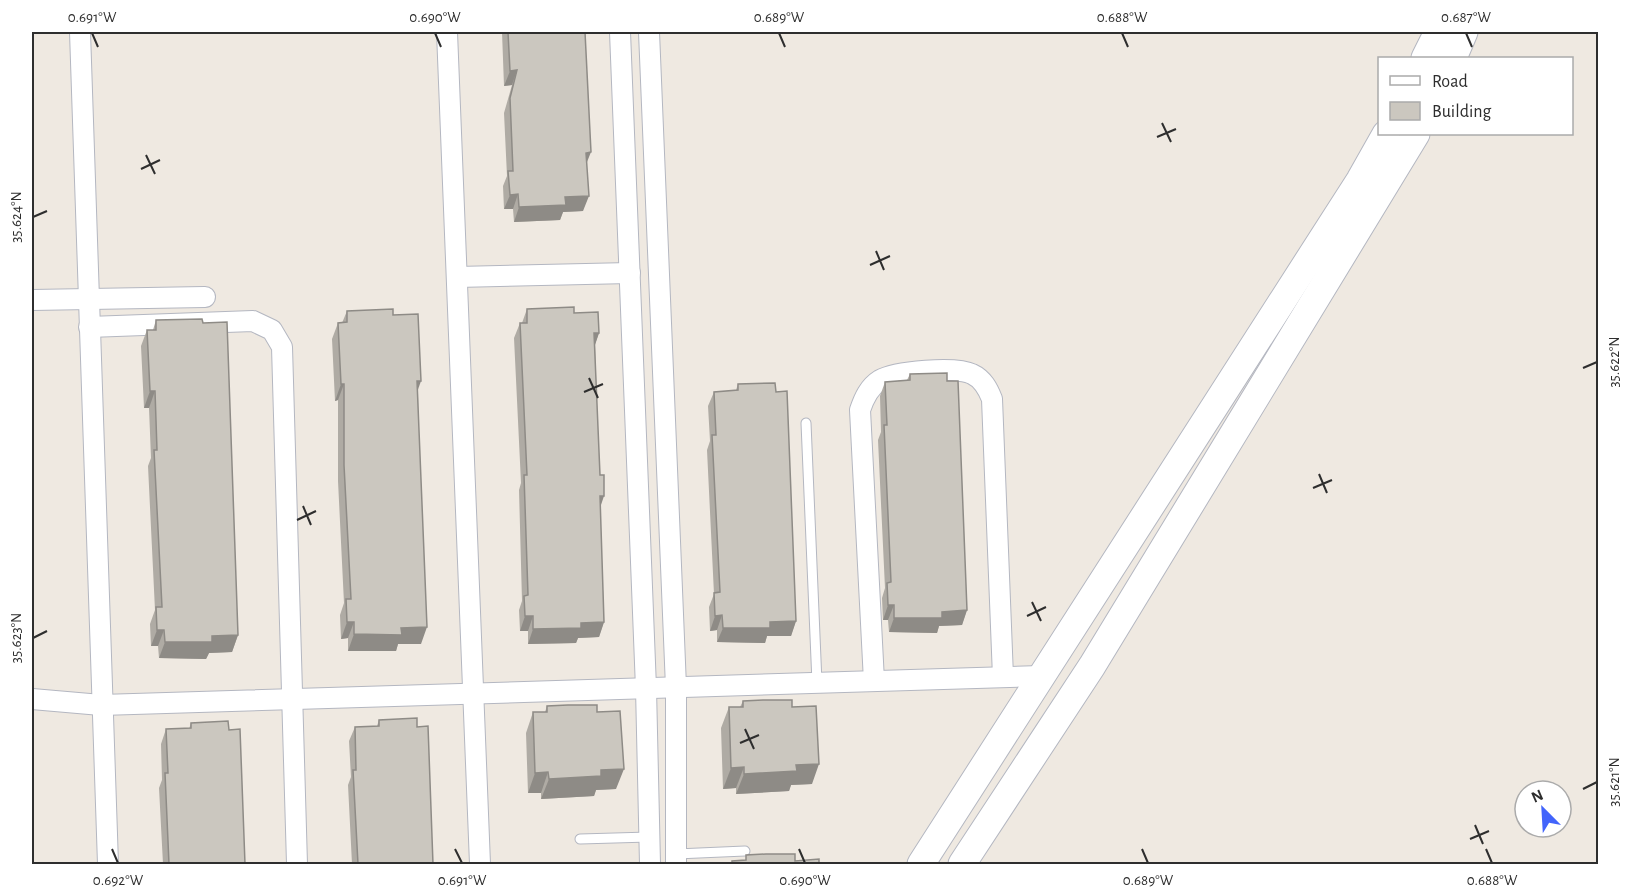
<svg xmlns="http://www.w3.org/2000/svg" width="1630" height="896" viewBox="0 0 1630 896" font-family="'Alegreya Sans',sans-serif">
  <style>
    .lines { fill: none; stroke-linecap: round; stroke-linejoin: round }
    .lane-casing { stroke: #b4b7c1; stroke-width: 11 }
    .street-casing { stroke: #b4b7c1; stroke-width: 22 }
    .secondary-casing { stroke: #b4b7c1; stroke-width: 29 }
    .lane { stroke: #fff; stroke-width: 9 }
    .street { stroke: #fff; stroke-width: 20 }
    .secondary { stroke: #fff; stroke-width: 27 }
    .wall { fill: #afaba4 }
    .shaded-wall { fill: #8e8b86 }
    .building { fill: #cbc7bf; stroke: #8e8b86; stroke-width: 1.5 }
    .ticks { fill: none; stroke: #2e2e2e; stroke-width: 2 }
    .neatline { fill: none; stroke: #2e2e2e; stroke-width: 2 }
    .ticks-label { font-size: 15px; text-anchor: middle; fill: #2e2e2e }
  </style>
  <rect width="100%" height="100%" fill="#efe9e1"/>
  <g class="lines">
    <g class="lane-casing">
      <g id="lane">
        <polyline points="806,423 817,683"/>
        <polyline points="580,839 649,837"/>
        <polyline points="676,854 745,851"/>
      </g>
    </g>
    <g class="street-casing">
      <g id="street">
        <polyline points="80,32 108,864"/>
        <polyline points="447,32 480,864"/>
        <polyline points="620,32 646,688 650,864"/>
        <polyline points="649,32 676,687 676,864"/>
        <polyline points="457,277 630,273"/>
        <polyline points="32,300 205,297"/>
        <polyline points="89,327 253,321 272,330 282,347 297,864"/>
        <path d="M874,681L860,410C864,398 869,387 880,380C895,371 956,366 972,374C983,379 988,389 992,399L1003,677"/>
        <polyline points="32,699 101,705 1041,676"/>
      </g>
    </g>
    <g class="secondary-casing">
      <g id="secondary">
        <polyline points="1425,58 1438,32"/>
        <polyline points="1453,58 1464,32"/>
        <polyline points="921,864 1360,180 1386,134"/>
        <polyline points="962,864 1092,666 1416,134"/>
      </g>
    </g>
    <use href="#lane" class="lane"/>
    <use href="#street" class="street"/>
    <use href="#secondary" class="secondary"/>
  </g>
  <g class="wall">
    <polygon points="502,32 585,32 587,162 583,211 563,212 560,220 514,222 513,209 504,209 503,186 507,176 504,113 512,85 504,86"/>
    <polygon points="527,309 574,313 599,333 595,344 604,622 599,637 578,638 576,643 528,644 528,631 520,631 519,610 522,601 519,490 521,483 514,338 520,323 522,323"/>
    <polygon points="347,311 393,315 418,391 421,644 398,644 396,651 348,651 348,638 341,639 340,615 344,603 338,481 338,400 335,401 332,339 338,323 342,323"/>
    <polygon points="156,320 238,635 232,652 209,653 206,659 159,658 158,646 151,646 150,624 155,610 148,466 151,458 149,408 144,408 141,346 147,330 153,330"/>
    <polygon points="910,374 967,610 962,625 939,626 937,633 889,632 888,620 883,620 882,598 885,588 878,440 881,432 880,396 885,382 907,380"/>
    <polygon points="738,384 796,621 791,636 767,636 765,643 717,642 717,630 710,631 709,607 714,594 707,450 710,441 708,406 714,392 736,390"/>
    <polygon points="743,701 792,707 812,784 791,785 789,791 736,794 736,788 723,789 721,728 729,707 740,707"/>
    <polygon points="547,706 597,712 616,789 596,790 594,796 541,799 541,793 528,793 526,733 533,712 545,712"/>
    <polygon points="379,720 417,727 433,864 352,864 348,785 351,777 349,741 355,727 377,726"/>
    <polygon points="191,723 229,730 245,864 163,864 159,788 162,780 161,744 166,729 189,729"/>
  </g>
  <g class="shaded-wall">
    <polygon points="517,70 512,85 504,86 510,71"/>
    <polygon points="591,152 585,167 586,153"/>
    <polygon points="518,194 513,209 504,209 510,195"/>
    <polygon points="589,196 583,211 563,212 560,220 514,222 519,207 565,197"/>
    <polygon points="594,333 599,333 594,348"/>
    <polygon points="417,381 421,381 415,398"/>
    <polygon points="341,384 344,384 338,400 335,401"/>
    <polygon points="150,391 155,391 149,408 144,408"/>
    <polygon points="600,496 604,496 599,511"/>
    <polygon points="888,605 894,605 888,620 883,620"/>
    <polygon points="967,610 962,625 939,626 937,633 889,632 894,618 942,612"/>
    <polygon points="722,615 717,630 710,631 715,616"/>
    <polygon points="525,616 533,616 528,631 520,631"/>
    <polygon points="796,621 791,636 767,636 765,643 717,642 723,628 770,622"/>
    <polygon points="347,622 354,622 348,638 341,639"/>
    <polygon points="604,622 599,637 578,638 576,643 528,644 533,629 581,623"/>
    <polygon points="427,627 421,644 398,644 396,651 348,651 354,634 401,628"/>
    <polygon points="157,630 164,630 158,646 151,646"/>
    <polygon points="238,635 232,652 209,653 206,659 159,658 165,642 212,636"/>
    <polygon points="819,764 812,784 791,785 789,791 736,794 744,774 796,765"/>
    <polygon points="744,767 736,788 723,789 731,768"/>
    <polygon points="624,769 616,789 596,790 594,796 541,799 549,779 601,770"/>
    <polygon points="548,772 541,793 528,793 535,773"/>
  </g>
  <g class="building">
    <polygon points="508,32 585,32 591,152 586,153 589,196 565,197 566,205 519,207 518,194 510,195 508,171 513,171 510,98 517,70 510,71"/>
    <polygon points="574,307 574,313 598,312 599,333 594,333 600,475 604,475 604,496 600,496 604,622 581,623 581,628 533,629 533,616 525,616 524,596 528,595 524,475 527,475 520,323 527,323 527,309"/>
    <polygon points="393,309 393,315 418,314 421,381 417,381 427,627 401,628 402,635 354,634 354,622 347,622 346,599 351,599 344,465 344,384 341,384 338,323 347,322 347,311"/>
    <polygon points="202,319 203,323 227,322 238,635 212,636 212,642 165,642 164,630 157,630 156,607 162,607 154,450 157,450 155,391 150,391 147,330 156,330 156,320"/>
    <polygon points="947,373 947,381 958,381 967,610 942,612 942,618 894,618 894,605 888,605 887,583 891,582 884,425 887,425 885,382 910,380 910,374"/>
    <polygon points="775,383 776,392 787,391 796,621 770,622 770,628 723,628 722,615 715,616 714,593 720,592 712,435 716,435 714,392 738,390 738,384"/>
    <polygon points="763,700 792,700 792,707 816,706 819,764 796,765 797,771 744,774 744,767 731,768 729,707 743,707 743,701"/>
    <polygon points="568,705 597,705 597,712 620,711 624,769 601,770 601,776 549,779 548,772 535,773 533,712 547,712 547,706"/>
    <polygon points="417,718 417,727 428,726 433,864 358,864 353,770 356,770 355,727 379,726 379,720"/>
    <polygon points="228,721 229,730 240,729 245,864 169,864 165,773 168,773 166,729 191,728 191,723"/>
    <polygon points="766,854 795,854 795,861 819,859 819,864 732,864 732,861 746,860 746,855"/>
  </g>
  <path class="ticks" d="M92,33L98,47M435,33L441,47M779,33L785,47M1122,33L1128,47M1466,33L1472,47M1162,123L1171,142M1157,137L1176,129M146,155L155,174M141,169L160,160M33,217L47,211M876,251L884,270M870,265L890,256M1583,368L1597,362M589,378L598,398M584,392L603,384M1319,474L1327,493M1313,488L1332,480M303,506L311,525M297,520L316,511M1032,602L1041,621M1027,616L1046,607M33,638L47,631M745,729L754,749M740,743L759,735M1583,789L1597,782M1475,825L1483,844M1470,839L1489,831M112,849L118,863M455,849L462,863M799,849L805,863M1142,849L1148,863M1486,849L1492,863"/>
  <rect width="1630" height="896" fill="none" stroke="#ffffff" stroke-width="66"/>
  <rect x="1378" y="57" width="195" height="78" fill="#ffffff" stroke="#ababab" stroke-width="1.5"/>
  <rect x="1390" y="76" width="30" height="9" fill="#ffffff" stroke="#ababab" stroke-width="1.5"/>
  <text x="1432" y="87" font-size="18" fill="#2e2e2e">Road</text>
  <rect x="1390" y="102" width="30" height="18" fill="#cbc7bf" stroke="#ababab" stroke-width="1.5"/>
  <text x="1432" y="117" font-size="18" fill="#2e2e2e">Building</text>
  <g transform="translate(1543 809) rotate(336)"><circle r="28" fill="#ffffff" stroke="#ababab" stroke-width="1.5"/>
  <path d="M0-4.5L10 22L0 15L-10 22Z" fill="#4264fb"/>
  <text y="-9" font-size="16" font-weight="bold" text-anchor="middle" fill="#2e2e2e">N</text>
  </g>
  <rect x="33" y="33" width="1564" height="830" class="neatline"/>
  <g class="ticks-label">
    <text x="92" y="22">0.691°W</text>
    <text x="435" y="22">0.690°W</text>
    <text x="779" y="22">0.689°W</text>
    <text x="1122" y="22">0.688°W</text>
    <text x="1466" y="22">0.687°W</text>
    <text transform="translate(16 217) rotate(-90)" y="5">35.624°N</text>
    <text transform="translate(1614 362) rotate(-90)" y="5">35.622°N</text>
    <text transform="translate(16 638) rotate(-90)" y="5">35.623°N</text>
    <text transform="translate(1614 782) rotate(-90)" y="5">35.621°N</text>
    <text x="118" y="885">0.692°W</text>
    <text x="462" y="885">0.691°W</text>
    <text x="805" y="885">0.690°W</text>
    <text x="1148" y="885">0.689°W</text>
    <text x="1492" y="885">0.688°W</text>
  </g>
</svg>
